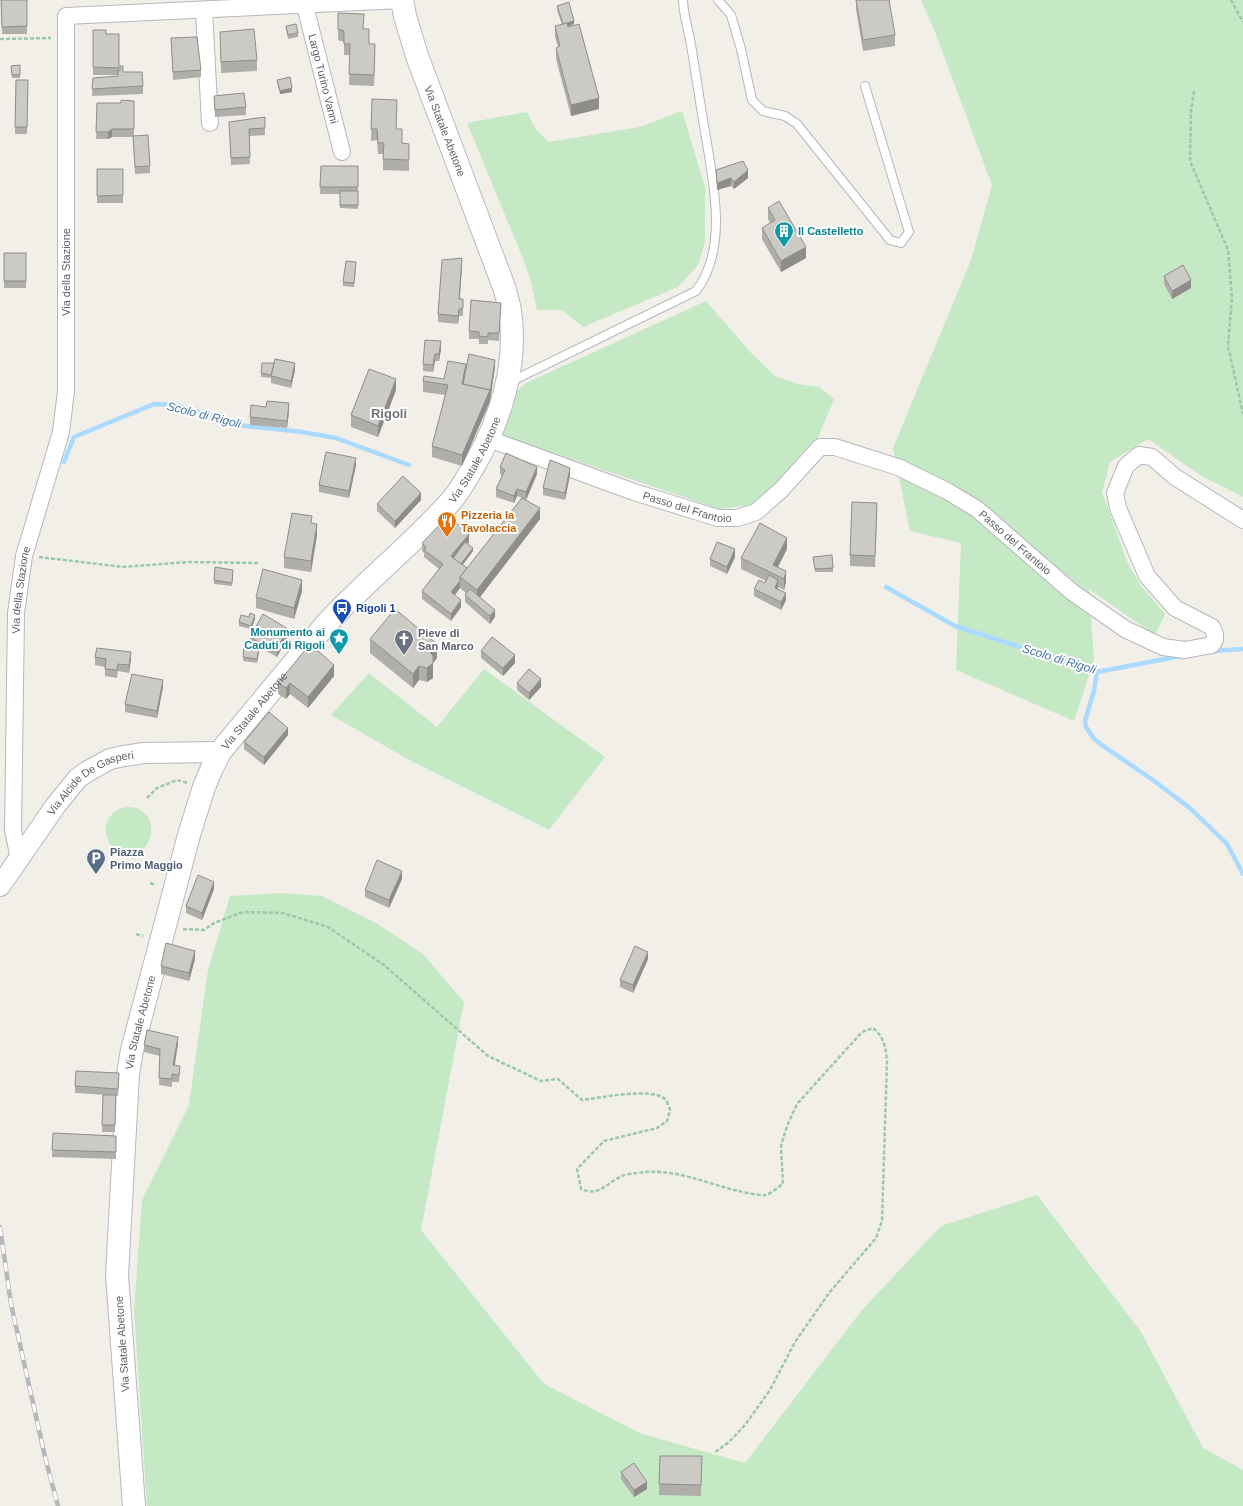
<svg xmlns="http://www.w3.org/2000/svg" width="1243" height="1506" viewBox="0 0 1243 1506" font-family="Helvetica,sans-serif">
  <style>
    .green { fill: #c5e8c5 }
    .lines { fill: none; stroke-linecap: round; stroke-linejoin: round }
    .stream { stroke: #aadaff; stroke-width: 4.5 }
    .service-casing { stroke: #b5b8bc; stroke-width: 10 }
    .minor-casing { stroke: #b5b8bc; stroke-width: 18 }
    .tertiary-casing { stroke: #b5b8bc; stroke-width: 22 }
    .secondary-casing { stroke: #b6babf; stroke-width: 24 }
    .path { stroke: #9cc7a9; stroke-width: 2.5; stroke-dasharray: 4 2; stroke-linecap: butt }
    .service { stroke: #fff; stroke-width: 8 }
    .minor { stroke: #fff; stroke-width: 16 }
    .tertiary { stroke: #fff; stroke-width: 20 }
    .secondary { stroke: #fff; stroke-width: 22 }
    .rail-casing { stroke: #b6b7b8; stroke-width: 4.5 }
    .rail { stroke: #fff; stroke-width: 3; stroke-dasharray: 9; stroke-linecap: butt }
    .wall { fill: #afaea9 }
    .shaded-wall { fill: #8f8d8a }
    .building { fill: #cccac5; stroke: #8f8d8a }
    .labels { text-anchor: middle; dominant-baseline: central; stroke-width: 4; stroke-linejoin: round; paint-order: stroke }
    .street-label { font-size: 11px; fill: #5f6368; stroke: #fff }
    .culture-label { font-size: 11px; font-weight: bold; fill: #0d838f; stroke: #fff; text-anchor: start }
    .food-label { font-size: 11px; font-weight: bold; fill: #c56008; stroke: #fff; text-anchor: start }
    .transit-label { font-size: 11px; font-weight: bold; fill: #164399; stroke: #fff; text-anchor: start }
    .worship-label { font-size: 11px; font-weight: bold; fill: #5b616d; stroke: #fff; text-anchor: start }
    .service-label { font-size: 11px; font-weight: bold; fill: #4e5e75; stroke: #fff; text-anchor: start }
    .water-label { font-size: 12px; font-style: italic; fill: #4174aa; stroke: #fff }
    .quarter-label { font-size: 13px; font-weight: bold; fill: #70757a; stroke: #fff }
  </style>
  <rect width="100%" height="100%" fill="#f1efe8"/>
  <g class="green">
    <polygon points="921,0 1243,0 1243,497 1203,477 1148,439 1110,462 1102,492 1128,564 1141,586 1165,614 1155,635 1089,589 1094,660 1074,721 956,670 961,543 910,531 893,448 971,260 992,185 935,32"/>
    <polygon points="682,111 705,187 705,242 698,265 678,287 583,327 562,310 537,310 531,282 522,256 467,123 527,112 536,130 549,142 640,127"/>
    <polygon points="706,301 751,353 775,376 797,384 819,387 834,399 817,440 802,453 759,504 719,509 503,436 516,392 526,383"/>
    <polygon points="484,669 605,757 549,830 411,761 331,715 369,673 437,727"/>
    <path d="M126,807C159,805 159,852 130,854C103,856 95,813 126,807Z"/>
    <polygon points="281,893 322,896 376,923 423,954 464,1002 421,1230 544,1384 642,1434 745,1463 862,1310 941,1226 1037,1195 1141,1332 1203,1448 1243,1470 1243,1506 147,1506 134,1311 142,1200 189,1105 208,970 230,896"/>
  </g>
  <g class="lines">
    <g class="stream">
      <polyline points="64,462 74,437 154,404 176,405 238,425 302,432 336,438 409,465"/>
      <polyline points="886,587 955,626 1097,672 1181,656"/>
      <polyline points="1212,651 1243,649"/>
      <polyline points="1097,672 1094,691 1085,721 1086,727 1094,739 1106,748 1153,780 1191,809 1227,844 1243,874"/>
    </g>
    <g class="service-casing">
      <g id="service">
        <polyline points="718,0 731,15 741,49 752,100 763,111 785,116 797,124 890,240 901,243 909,232 865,86"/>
        <path d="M510,382L696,291C729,248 713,181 705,132C700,103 696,74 691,45C689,31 683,14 683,0"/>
      </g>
    </g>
    <g class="minor-casing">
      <g id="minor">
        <path id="s1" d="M305,6L342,152"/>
        <polyline points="204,10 210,123"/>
        <path id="s2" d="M489,439L634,492L718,518H737L756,512L781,490L820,447H835L898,467L947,491L977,509L1072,592L1125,629L1163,647L1185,650L1212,645L1215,640V634L1212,627L1175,608L1147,576L1118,508L1115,493L1126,466L1139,455L1152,457L1175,477L1243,520"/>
        <path id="s3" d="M19,859L13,830L16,613L24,556L61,432L66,391V16L402,0"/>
      </g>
    </g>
    <g class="tertiary-casing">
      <g id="tertiary">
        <path id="s4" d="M0,886L56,805L78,778L88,771L110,759L124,756L144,753L220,752"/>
      </g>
    </g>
    <g class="secondary-casing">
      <g id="secondary">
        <path id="s5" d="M134,1506L117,1275L128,1074L132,1050L189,835L204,787L212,768L220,752L327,623C367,580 413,544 452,500C461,489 468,476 475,464C501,419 518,363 510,311C509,303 506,295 504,287L417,56L405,16L402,0"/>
      </g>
    </g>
    <g class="path">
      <polyline points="1231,0 1243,22"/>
      <polyline points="0,39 51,38"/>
      <polyline points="1194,91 1191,111 1190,161 1228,250 1232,298 1228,346 1243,414"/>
      <polyline points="39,557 123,567 188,562 258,563"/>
      <polyline points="147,798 157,788 177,780 188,783"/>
      <polyline points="150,883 156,885"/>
      <path d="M183,929L204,930L214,923L243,912L283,913L328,927L384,965L488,1056L541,1081L558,1079L582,1100C599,1098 652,1087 665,1099C667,1101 669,1107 670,1110L667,1121L657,1128L604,1141L577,1169L581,1189C600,1197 606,1183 622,1176C626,1174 632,1174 637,1173C672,1167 705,1183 738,1191C744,1192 759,1196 765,1195C771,1194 778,1187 783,1184L781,1146L787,1126L797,1104L862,1032L873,1028C884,1037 886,1048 887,1061L882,1221L876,1238L829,1293L795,1342L770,1390L745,1425L729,1442L714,1453"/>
      <polyline points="136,934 143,936"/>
    </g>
    <use href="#service" class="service"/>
    <use href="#minor" class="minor"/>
    <use href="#tertiary" class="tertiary"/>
    <use href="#secondary" class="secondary"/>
    <g class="rail-casing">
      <polyline id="rail" points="0,1227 11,1304 45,1457 58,1506"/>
    </g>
    <use href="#rail" class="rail"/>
  </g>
  <g class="wall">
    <polygon points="1,0 27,0 27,34 2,34"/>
    <polygon points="856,0 895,35 895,46 863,51 856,9"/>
    <polygon points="557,6 574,24 567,27 599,109 571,116 556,59 556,48 558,47 555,37 555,26 562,25 557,10"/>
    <polygon points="338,13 364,29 369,44 375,55 374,86 349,85 350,55 344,55 344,42 338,40"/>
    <polygon points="286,26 298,33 298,37 288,39 286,29"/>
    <polygon points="93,30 106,34 119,34 119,70 123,72 143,86 143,94 92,96 93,78 118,76 118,75 93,75"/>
    <polygon points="220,32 257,60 257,71 221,73"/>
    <polygon points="171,38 201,70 201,77 173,80"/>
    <polygon points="20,65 20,78 12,78 11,66"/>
    <polygon points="16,80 28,80 27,134 15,134"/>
    <polygon points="277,80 292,92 280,94 277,83"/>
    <polygon points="214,96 246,107 246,115 215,117"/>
    <polygon points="372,99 396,129 402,143 409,144 409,171 383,170 383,154 378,154 377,140 371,141"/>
    <polygon points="134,101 134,136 150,166 150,173 135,174 133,137 112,137 108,139 96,139 97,103 121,103"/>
    <polygon points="265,117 265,135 249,136 250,164 231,165 229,122"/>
    <polygon points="321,166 358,166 358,209 340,208 340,194 320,194"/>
    <rect x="97" y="169" width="26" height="34"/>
    <polygon points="716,170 748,178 734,189 731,186 717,190"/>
    <polygon points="768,208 806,258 781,272 762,239 762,228 770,223 768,219"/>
    <rect x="4" y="253" width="22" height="35"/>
    <polygon points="462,265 460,299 463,299 463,316 459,316 458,324 438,322 438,314"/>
    <polygon points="356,266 354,287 343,286 343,282"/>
    <polygon points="1164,276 1191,288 1172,299 1164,284"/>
    <polygon points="501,303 499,341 488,340 488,344 479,344 479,339 469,339 469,331"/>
    <polygon points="441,349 439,361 435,361 433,372 423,371 423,364"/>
    <polygon points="274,363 295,370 291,388 271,383 271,378 261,377 261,373"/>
    <polygon points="495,367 490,401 462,466 432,457 432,446 445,395 423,392 423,381 444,379 466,370"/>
    <polygon points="396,390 378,437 351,427 351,415"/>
    <polygon points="266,407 289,411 287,428 250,425 250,417"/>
    <polygon points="356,465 349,498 319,492 319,485"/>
    <polygon points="500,467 537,474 526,500 540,519 480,597 495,617 490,624 465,602 465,595 466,593 460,588 455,595 461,607 451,621 422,599 422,591 439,569 424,557 424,553 422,551 422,543 469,542 467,544 473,551 462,565 467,568 522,498 517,496 514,503 496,497 496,489 502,475 500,474"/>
    <polygon points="570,475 565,500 543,495 543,488"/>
    <polygon points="421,500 395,528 377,511 377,504"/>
    <polygon points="877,514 875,567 850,566 850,555"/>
    <polygon points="312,523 317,535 311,572 284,568 284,557"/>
    <polygon points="787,549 778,567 786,582 784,590 778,587 778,589 786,600 781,610 754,596 754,589 765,583 766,581 741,569 741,558"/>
    <polygon points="735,557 727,574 710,566 710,559"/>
    <polygon points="813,557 833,568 833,572 815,572"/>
    <polygon points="233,574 232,586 214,584 214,580"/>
    <polygon points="302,591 294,619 256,608 256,597"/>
    <polygon points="249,617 255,619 251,629 239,626 239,622"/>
    <polygon points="288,636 277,657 261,648 260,650 259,650 257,663 243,661 243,657 255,648 250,645 250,637"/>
    <polygon points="370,639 437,658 433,663 433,678 427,682 419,680 413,688 370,653"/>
    <polygon points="481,651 515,663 503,676 481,658"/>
    <polygon points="95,657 131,659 129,673 118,671 117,678 105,676 105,667 95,665"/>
    <polygon points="334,676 308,708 290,694 286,699 278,694 278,683"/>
    <polygon points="517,683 541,687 529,700 517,690"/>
    <polygon points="163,687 157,718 125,712 125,704"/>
    <polygon points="288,735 264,765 244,749 244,742"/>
    <polygon points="402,879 389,908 365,897 365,890"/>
    <polygon points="214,889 202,920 186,913 186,906"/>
    <polygon points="195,959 189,981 161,974 161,966"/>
    <polygon points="648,959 633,993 620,987 620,980"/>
    <polygon points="178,1044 175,1065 180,1073 179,1082 172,1082 172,1087 159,1085 160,1056 144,1052 144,1045"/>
    <polygon points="119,1081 118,1096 116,1096 115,1132 102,1132 103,1095 106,1095 75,1093 75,1086"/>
    <polygon points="53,1133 116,1136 116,1159 52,1157"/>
    <polygon points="660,1456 702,1456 701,1496 659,1495"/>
    <polygon points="621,1472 647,1489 634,1497 621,1479"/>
  </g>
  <g class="shaded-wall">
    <polygon points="574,21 574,24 563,28 563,24"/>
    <polygon points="292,88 292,92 280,94 280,91"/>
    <polygon points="599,98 599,109 571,116 571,105"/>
    <polygon points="112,129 112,137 108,139 108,132"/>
    <polygon points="748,170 748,178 734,189 734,182"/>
    <polygon points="731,178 731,186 717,190 717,183"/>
    <polygon points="806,247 806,258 781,272 781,261"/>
    <polygon points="462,258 462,265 459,307 459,299"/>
    <polygon points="1191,280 1191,288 1172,299 1172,291"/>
    <polygon points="459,309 459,316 458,324 458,316"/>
    <polygon points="441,341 441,349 439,361 439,354"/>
    <polygon points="435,354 435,361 433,372 433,365"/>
    <polygon points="495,360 495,367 490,401 462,466 462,455"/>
    <polygon points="295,363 295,370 291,388 291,381"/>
    <polygon points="466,364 466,375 464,387 462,384"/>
    <polygon points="396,379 396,390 378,437 378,426"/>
    <polygon points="289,403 289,411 287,428 287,421"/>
    <polygon points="356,458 356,465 349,498 349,491"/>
    <polygon points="537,467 537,474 526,500 526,492"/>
    <polygon points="570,468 570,475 565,500 565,493"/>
    <polygon points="517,489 517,496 514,503 514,496"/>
    <polygon points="421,493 421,500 395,528 395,521"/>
    <polygon points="540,508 540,519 477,601 477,590"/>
    <polygon points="317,524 317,535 311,572 311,561"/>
    <polygon points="469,534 469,542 453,562 451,556"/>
    <polygon points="787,538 787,549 774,574 773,565"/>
    <polygon points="473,548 473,551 459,570 459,566"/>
    <polygon points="735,549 735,557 727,574 727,567"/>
    <polygon points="786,571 786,582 784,590 784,579"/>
    <polygon points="302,580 302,591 294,619 294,608"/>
    <polygon points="778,580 778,588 775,595 775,588"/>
    <polygon points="460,581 460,588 451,600 451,592"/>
    <polygon points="786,593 786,600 781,610 781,602"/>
    <polygon points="461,600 461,607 451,621 451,614"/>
    <polygon points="495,610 495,617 490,624 490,616"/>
    <polygon points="255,615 255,619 251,629 251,626"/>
    <polygon points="288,629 288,636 277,657 277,649"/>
    <polygon points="261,641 261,648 260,650 260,643"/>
    <polygon points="437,644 437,658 433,663 433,678 427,682 427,668 430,652"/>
    <polygon points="259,648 259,652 257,663 257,659"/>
    <polygon points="131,652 131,659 129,673 129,665"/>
    <polygon points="515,655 515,663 503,676 503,668"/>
    <polygon points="334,665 334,676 308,708 308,697"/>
    <polygon points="419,666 419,680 413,688 413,674"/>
    <polygon points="541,679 541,687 529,700 529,693"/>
    <polygon points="163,680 163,687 157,718 157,711"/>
    <polygon points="290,683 290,694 286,699 286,688"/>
    <polygon points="288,728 288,735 264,765 264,757"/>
    <polygon points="402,871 402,879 389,908 389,900"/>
    <polygon points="214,882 214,889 202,920 202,913"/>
    <polygon points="195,951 195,959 189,981 189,973"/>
    <polygon points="648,952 648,959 633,993 633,985"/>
    <polygon points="178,1037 178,1044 173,1072 173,1065"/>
    <polygon points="647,1482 647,1489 634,1497 634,1490"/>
  </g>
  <g class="building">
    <polygon points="1,0 27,0 27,26 2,27"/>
    <polygon points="856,0 889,0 895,35 863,40"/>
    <polygon points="569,2 574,21 563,24 557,6"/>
    <polygon points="338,13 364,14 363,29 369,29 369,44 375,44 374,75 349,74 350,44 344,44 344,31 338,29"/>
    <polygon points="567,23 568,27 579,24 599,98 571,105 556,48 560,46 555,26"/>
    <polygon points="296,24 298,33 288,35 286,26"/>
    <polygon points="254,29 257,60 221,62 220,32"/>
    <polygon points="93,30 106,30 106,34 119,34 119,68 93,67"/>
    <polygon points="197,37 201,70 173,72 171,38"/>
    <polygon points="20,65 20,75 12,75 11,66"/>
    <polygon points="120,66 123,66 123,72 142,72 143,86 92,89 93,78 118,76 118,70 120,71"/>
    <polygon points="290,77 292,88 280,91 277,80"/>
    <polygon points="16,80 28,80 27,127 15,127"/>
    <polygon points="244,93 246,107 215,110 214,96"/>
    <polygon points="372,99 397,100 396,129 402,129 402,143 409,144 409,160 383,159 384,143 378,143 377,129 371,129"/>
    <polygon points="121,100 134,101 134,129 112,129 108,132 96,132 97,103 121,103"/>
    <polygon points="265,117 265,128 249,129 250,157 231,158 229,122"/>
    <polygon points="148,135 150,166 135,167 133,136"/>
    <polygon points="743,161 748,170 734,182 731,178 717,183 716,170"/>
    <polygon points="321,166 358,166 358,187 320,187"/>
    <polygon points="97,169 123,169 123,195 97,196"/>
    <rect x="340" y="191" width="18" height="14"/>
    <polygon points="779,201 806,247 781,261 762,228 775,220 768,208"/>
    <rect x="4" y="253" width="22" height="28"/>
    <polygon points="462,258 459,299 463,299 463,308 459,309 458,316 438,314 442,260"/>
    <polygon points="346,261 356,262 354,283 343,282"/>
    <polygon points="1183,265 1191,280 1172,291 1164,276"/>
    <polygon points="471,300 501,303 499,333 488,333 488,337 479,336 479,332 469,331"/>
    <polygon points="425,340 441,341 439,354 435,354 433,365 423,364"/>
    <polygon points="469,354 495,360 490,393 490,390 463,384"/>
    <polygon points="275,359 295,363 291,381 271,376"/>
    <polygon points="448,361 466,364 462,384 490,390 462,455 432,446 448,385 423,381 424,376 444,379"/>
    <polygon points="262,363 274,363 271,375 261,373"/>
    <polygon points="369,369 396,379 378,426 351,415"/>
    <polygon points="267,401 289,403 287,421 250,417 251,405 266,407"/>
    <polygon points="326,452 356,458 349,491 319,485"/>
    <polygon points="506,453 537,467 526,492 517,489 514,496 496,489 505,470 500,467"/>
    <polygon points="550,460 570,468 565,493 543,488"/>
    <polygon points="403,476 421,493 395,521 377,504"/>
    <polygon points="522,498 540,508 477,590 460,577"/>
    <polygon points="852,502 877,503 875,556 850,555"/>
    <polygon points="292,513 312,516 311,523 317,524 311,561 284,557"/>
    <polygon points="448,516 469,534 451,556 467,568 460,577 460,581 451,592 461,600 451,614 422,591 443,564 424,550 426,547 422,543"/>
    <polygon points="760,523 787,538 773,565 786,571 784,579 741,558"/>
    <polygon points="465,542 473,548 461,564 453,558"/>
    <polygon points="717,542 735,549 727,567 710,559"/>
    <polygon points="832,555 833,568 815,569 813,557"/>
    <polygon points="215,567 233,570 232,583 214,580"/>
    <polygon points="263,569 302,580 294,608 256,597"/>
    <polygon points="769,575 778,580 775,588 786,593 781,602 754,589 759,580 765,583"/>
    <polygon points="470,589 495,610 490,616 465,595"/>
    <polygon points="395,609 437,644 430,652 433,656 433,663 427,668 419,666 413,674 370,639"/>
    <polygon points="250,613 255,615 251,626 239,622 241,615 249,617"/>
    <polygon points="263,614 288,629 277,649 261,641 260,643 250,637"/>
    <polygon points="492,637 515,655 503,668 481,651"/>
    <polygon points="310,644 334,665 308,697 290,683 286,688 278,683"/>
    <polygon points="244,646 259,648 257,659 243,657"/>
    <polygon points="97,648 131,652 129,665 118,664 117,670 105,669 106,659 95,657"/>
    <polygon points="529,669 541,679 529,693 517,683"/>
    <polygon points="132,674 163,680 157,711 125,704"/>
    <polygon points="269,712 288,728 264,757 244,742"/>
    <polygon points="377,860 402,871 389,900 365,890"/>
    <polygon points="198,875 214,882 202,913 186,906"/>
    <polygon points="166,943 195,951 189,973 161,966"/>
    <polygon points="635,946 648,952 633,985 620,980"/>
    <polygon points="147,1030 178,1037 173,1065 180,1066 179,1075 172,1074 172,1079 159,1078 160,1049 144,1045"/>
    <polygon points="76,1071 119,1073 118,1089 75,1086"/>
    <polygon points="103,1095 116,1095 115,1125 102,1125"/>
    <polygon points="53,1133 116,1136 116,1152 52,1150"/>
    <polygon points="660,1456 702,1456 701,1485 659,1484"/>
    <polygon points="634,1463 647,1482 634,1490 621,1472"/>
  </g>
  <defs>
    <g id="building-pin" transform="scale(1)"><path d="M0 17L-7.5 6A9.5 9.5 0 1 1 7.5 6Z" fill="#0f9aa8" stroke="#fff"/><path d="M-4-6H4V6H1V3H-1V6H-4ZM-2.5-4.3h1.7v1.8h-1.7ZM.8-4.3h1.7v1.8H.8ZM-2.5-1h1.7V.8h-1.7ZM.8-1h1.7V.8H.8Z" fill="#fff"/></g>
    <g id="restaurant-pin" transform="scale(1)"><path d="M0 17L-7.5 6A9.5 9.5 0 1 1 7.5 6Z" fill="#e8710a" stroke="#fff"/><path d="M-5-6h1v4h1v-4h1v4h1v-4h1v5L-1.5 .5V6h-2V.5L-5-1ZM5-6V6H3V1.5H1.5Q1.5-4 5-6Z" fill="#fff"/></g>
    <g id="bus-pin" transform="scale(1)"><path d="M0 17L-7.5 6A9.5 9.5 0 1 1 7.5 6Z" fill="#1a4fb4" stroke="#fff"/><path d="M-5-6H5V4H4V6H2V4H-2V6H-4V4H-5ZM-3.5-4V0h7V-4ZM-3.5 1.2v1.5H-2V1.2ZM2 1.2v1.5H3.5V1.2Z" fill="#fff"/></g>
    <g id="sight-pin" transform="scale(1)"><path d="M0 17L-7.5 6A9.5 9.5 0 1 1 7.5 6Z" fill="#0f9aa8" stroke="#fff"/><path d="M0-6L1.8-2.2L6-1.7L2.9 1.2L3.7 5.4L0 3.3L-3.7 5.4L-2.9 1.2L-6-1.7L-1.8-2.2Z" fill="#fff"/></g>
    <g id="church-pin" transform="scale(1)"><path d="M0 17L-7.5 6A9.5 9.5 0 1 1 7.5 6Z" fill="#6b7280" stroke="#fff"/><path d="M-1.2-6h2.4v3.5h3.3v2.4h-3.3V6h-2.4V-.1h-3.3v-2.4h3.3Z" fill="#fff"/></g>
    <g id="parking-pin" transform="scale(1)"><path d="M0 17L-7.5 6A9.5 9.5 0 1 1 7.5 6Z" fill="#5c6f8a" stroke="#fff"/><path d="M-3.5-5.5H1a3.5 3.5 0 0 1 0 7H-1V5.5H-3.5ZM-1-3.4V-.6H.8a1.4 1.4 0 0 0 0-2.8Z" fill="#fff"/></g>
  </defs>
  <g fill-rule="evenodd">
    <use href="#building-pin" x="784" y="231"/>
    <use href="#restaurant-pin" x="447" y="521"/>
    <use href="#bus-pin" x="342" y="608"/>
    <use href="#sight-pin" x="339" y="638"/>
    <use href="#church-pin" x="404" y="639"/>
    <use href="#parking-pin" x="96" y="858"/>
  </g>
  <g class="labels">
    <g class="street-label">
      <text stroke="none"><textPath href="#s1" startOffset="75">Largo Turino Vanni</textPath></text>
      <text transform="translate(445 131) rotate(69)">Via Statale Abetone</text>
      <text transform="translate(66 272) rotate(-90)">Via della Stazione</text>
      <text stroke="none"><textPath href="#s5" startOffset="1158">Via Statale Abetone</textPath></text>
      <text stroke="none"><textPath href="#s2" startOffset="210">Passo del Frantoio</textPath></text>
      <text stroke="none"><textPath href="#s2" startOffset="594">Passo del Frantoio</textPath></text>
      <text stroke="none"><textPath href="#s3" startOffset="270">Via della Stazione</textPath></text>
      <text stroke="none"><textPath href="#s5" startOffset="822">Via Statale Abetone</textPath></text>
      <text stroke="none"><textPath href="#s4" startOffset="141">Via Alcide De Gasperi</textPath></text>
      <text stroke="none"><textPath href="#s5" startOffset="486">Via Statale Abetone</textPath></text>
      <text transform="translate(122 1344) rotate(-94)">Via Statale Abetone</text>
    </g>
    <g class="culture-label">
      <text x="798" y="231">Il Castelletto</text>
      <text x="325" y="632" text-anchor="end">Monumento ai<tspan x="325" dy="13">Caduti di Rigoli</tspan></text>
    </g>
    <g class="food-label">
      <text x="461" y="515">Pizzeria la<tspan x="461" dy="13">Tavolaccia</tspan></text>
    </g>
    <g class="transit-label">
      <text x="356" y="608">Rigoli 1</text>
    </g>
    <g class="worship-label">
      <text x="418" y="633">Pieve di<tspan x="418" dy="13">San Marco</tspan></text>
    </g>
    <g class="service-label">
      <text x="110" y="852">Piazza<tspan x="110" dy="13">Primo Maggio</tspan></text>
    </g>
    <g class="water-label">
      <text transform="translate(204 415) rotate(14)">Scolo di Rigoli</text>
      <text transform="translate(1059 659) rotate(17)">Scolo di Rigoli</text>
    </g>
    <g class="quarter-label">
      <text x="389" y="413">Rigoli</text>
    </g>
  </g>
</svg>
